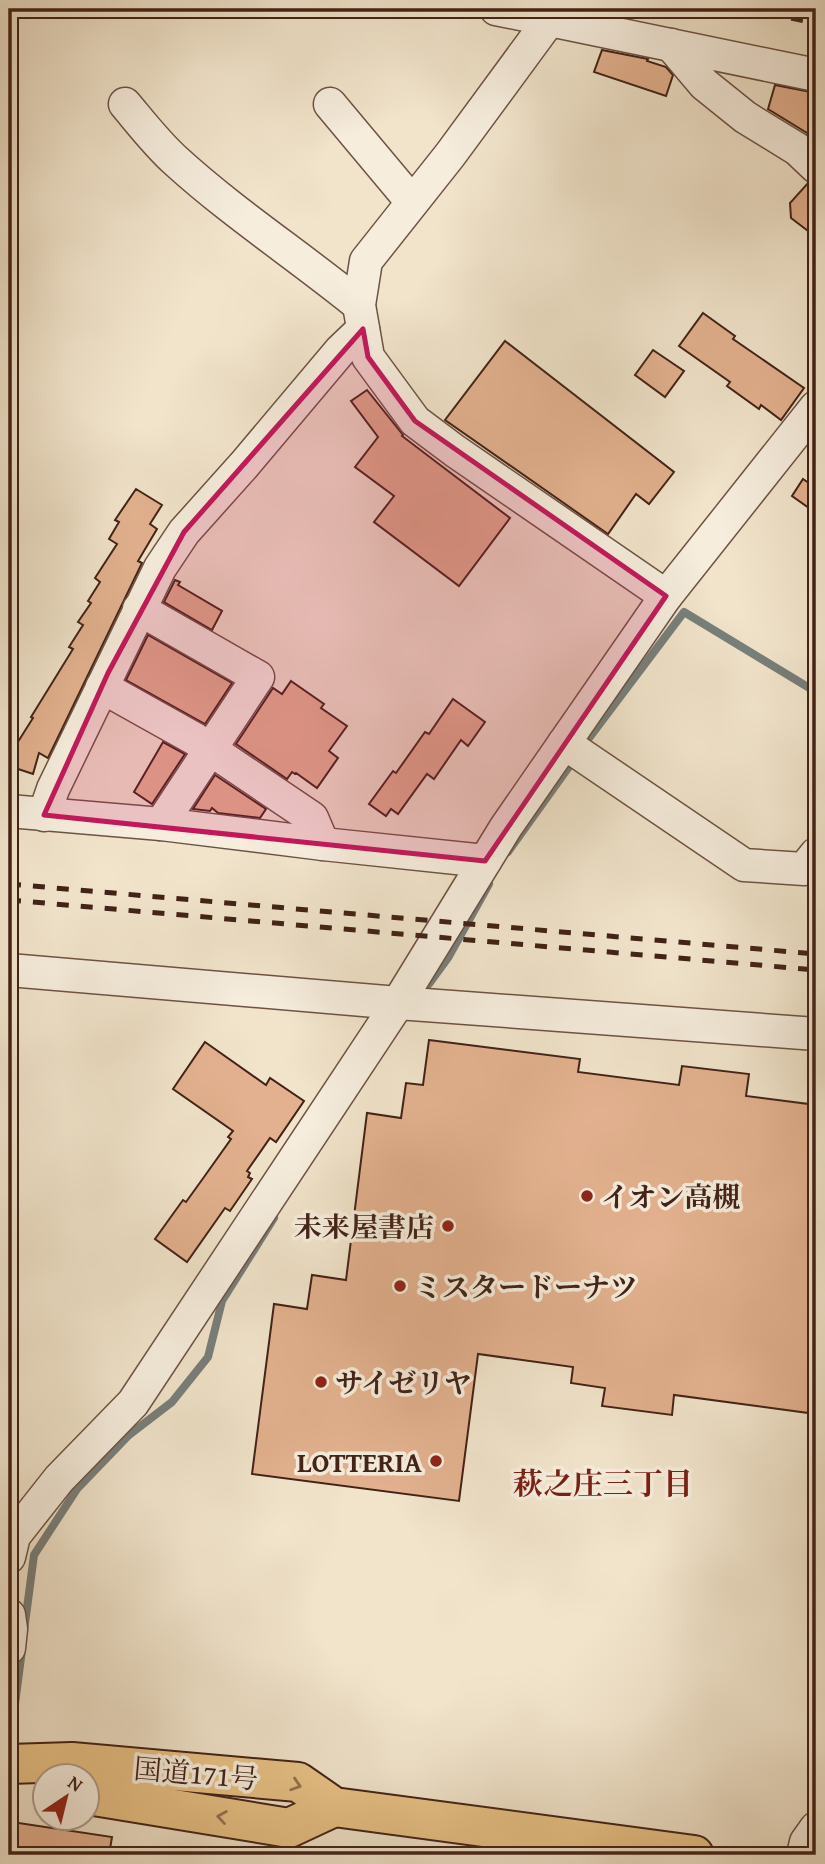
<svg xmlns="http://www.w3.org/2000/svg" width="825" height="1864" viewBox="0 0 825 1864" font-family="'Gentium Book Plus','Noto Serif JP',serif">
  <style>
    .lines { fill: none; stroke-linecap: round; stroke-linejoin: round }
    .stream { stroke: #787f7b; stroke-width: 8 }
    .building { fill: #e3b18f; stroke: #422217; stroke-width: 2 }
    .minor-casing { stroke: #6e5244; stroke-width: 35 }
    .highway-casing { stroke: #422217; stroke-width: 42 }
    .minor { stroke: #f6eddd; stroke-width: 32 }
    .highway { stroke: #e8c286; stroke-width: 38 }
    .rail { stroke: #422217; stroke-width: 5; stroke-dasharray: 12 12; stroke-linecap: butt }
    .oneway { stroke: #95724e }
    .marked { fill: #c2185b; fill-opacity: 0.2; stroke: #c2185b; stroke-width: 5; stroke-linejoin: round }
    .poi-dot { fill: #8f2418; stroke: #f6eddd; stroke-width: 2.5 }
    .labels { text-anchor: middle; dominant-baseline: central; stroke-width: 7; stroke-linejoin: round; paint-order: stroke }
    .poi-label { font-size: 28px; font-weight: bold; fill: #422217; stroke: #f6eddd; text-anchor: start }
    .street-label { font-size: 28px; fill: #422217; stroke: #f6eddd }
    .neighbourhood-label { font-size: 30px; font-weight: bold; fill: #7a1f14; stroke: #f6eddd }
  </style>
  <rect width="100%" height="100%" fill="#f1e4cb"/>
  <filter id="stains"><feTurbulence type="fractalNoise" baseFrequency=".00286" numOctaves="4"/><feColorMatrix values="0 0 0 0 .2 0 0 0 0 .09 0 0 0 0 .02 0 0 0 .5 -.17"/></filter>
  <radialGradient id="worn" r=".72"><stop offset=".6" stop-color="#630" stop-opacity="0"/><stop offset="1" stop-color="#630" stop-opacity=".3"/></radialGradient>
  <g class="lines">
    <g class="stream">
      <polyline points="583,746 684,612 816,692"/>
      <polyline points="508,852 576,757"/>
      <polyline points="429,984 448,958 489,884"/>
      <polyline points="24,1631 34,1555 77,1489 129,1435 172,1402 208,1357 222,1301 274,1218"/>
      <polyline points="13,1719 22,1650"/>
    </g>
  </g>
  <g class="building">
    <polygon points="602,50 648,59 647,61 666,67 673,75 666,96 594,72"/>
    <polygon points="775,85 816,93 816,142 807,133 768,109"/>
    <polygon points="808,183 816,185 816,237 791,218 790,203"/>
    <polygon points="703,313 735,336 733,339 804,388 781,420 761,405 759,409 727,386 730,382 679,346"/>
    <polygon points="505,341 674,472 649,504 636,494 608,534 445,420"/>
    <polygon points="653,350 684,371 665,397 635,375"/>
    <polygon points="367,390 403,435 402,436 510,518 459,586 374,522 394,496 355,467 378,437 351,401"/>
    <polygon points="803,479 816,488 816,513 792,496"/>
    <polygon points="136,489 162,505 150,524 157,529 138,561 142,563 48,758 39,753 33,774 9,766 9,756 33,718 31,717 73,649 69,647 83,625 78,622 91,603 88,601 100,582 95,578 117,544 109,539 119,522 115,520"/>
    <polygon points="175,580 180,582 178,585 222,611 212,630 164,602"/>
    <polygon points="148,635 232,683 205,724 126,680"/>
    <polygon points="291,681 324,704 321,708 347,726 329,751 338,758 317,788 296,773 295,774 292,772 287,779 236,744 273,688 282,694"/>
    <polygon points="453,699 485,722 468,746 461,740 434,779 427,774 398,814 391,809 386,816 369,804 393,771 396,773 425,732 429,734"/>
    <polygon points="163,742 185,754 152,804 134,792"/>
    <polygon points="215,775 266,809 260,818 218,813 212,808 210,811 193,809"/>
    <polygon points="429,1040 580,1059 578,1072 679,1085 682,1066 749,1074 746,1096 816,1105 816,1414 674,1395 672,1415 602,1406 605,1388 571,1383 573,1367 478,1354 459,1501 252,1474 274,1304 307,1309 312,1275 346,1280 367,1113 401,1118 406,1083 423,1085"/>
    <polygon points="205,1042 266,1085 270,1078 304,1101 276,1142 270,1138 247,1171 250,1173 248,1177 252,1179 230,1211 225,1208 187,1262 155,1239 183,1200 186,1202 204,1177 231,1139 228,1137 233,1131 173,1089"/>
    <polygon points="12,1822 112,1837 109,1855 9,1855"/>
  </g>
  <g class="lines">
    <g class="minor-casing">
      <g id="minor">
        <polyline points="496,9 816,75"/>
        <polyline points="550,19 450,155 366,261 359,305 368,357 415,421 455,451 666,596"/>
        <polyline points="671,45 704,84 745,117 797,149 816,167"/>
        <path d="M125,104C141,123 157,144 176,161C233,213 299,256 359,305"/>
        <polyline points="330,104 412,202"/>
        <polyline points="139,609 258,677 161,824"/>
        <polyline points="102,687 195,739 312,818 323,844"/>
        <polyline points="564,743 744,865 804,869 816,854"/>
        <polyline points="9,811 161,824 323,844 485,861"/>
        <polyline points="44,815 53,789 160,568 184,532 244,465 340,351 363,329"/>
        <polyline points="9,970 398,1003 816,1034"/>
        <polyline points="9,1557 14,1536 59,1479 133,1403 398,1003 506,827 666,596 816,407"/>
        <polyline points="9,1615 11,1629 9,1648"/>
        <polyline points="803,1855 806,1842 816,1828"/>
      </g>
    </g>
    <g class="highway-casing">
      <g id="highway">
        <polyline points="9,1764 72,1762 298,1782 334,1807 694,1855"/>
        <polyline points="88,1795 289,1828 334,1807"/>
      </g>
    </g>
    <use href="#minor" class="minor"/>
    <use href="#highway" class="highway"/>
    <g class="rail">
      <polyline points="744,9 816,23"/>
      <polyline points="814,9 816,9"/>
      <polyline points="9,884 816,954"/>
      <polyline points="9,900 816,970"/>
    </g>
  </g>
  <defs><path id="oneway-chevron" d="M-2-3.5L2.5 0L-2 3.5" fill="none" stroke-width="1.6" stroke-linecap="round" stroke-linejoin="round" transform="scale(1.75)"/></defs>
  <g class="oneway">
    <use href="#oneway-chevron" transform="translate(296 1785) rotate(18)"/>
    <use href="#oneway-chevron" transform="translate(222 1817) rotate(-171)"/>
  </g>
  <path class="marked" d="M363,329L368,357L415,421L666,596L485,861L44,815L108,673L184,532Z"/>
  <g class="poi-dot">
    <circle cx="587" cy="1196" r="7"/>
    <circle cx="448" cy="1226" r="7"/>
    <circle cx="400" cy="1286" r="7"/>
    <circle cx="321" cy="1382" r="7"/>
    <circle cx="436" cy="1461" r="7"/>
  </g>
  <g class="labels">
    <g class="poi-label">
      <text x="601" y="1196">イオン高槻</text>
      <text x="434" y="1226" text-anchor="end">未来屋書店</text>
      <text x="414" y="1286">ミスタードーナツ</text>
      <text x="335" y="1382">サイゼリヤ</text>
      <text x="422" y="1461" text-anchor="end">LOTTERIA</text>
    </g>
    <g class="street-label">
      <text transform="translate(196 1773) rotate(5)">国道171号</text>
    </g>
    <g class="neighbourhood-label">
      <text x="603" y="1483">萩之庄三丁目</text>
    </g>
  </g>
  <rect width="825" height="1864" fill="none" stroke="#f1e4cb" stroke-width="35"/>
  <rect x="10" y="10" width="804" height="1843" fill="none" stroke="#422217" stroke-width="3.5"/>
  <rect x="18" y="18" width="790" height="1829" fill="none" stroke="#422217" stroke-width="2"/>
  <g transform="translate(66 1797) rotate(35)"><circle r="33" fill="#f6eddd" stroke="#ae9c8e" stroke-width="2"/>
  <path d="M0-5L12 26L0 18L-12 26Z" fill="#8f2418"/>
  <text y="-10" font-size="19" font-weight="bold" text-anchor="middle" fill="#422217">N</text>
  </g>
  <rect width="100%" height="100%" filter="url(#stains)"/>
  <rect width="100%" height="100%" fill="url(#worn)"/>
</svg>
